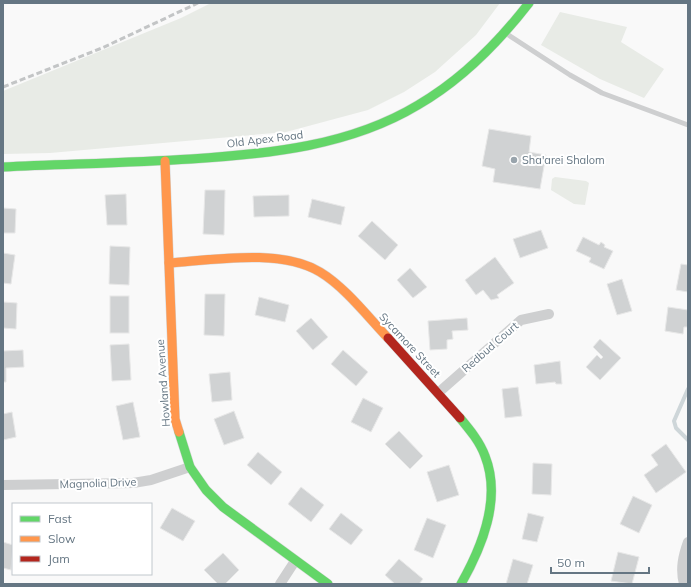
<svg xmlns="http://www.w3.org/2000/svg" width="691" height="587" viewBox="0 0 691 587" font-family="Mulish,sans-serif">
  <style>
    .green { fill: #e8ebe6 }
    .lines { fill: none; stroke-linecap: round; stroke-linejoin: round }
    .stream { stroke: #ced6d9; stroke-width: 4 }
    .building { fill: #d0d2d3; stroke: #e8e8e8 }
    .fast-casing { stroke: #d5d6d7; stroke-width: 10 }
    .slow-casing { stroke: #d5d6d7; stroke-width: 10 }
    .jam-casing { stroke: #d5d6d7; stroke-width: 10 }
    .lane { stroke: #cecfd0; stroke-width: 5 }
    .street { stroke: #cecfd0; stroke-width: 10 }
    .fast { stroke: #63d668; stroke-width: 9 }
    .slow { stroke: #ff974d; stroke-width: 9 }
    .jam { stroke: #b3261e; stroke-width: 9 }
    .rail { stroke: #c3c5c6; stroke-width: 3; stroke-dasharray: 6 3; stroke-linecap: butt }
    .poi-dot { fill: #99a4ac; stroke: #fff; stroke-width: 1.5 }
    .labels { text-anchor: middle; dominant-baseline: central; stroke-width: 4; stroke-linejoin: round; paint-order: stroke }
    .street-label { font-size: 11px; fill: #657683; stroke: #fff }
    .poi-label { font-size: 11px; fill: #657683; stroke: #fff; text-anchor: start }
  </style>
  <rect width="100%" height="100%" fill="#f9f9f9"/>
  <g class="green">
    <polygon points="211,3 500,3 476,35 435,72 404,92 368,110 286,132 50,153 3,154 3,91 181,18"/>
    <polygon points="560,12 627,27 621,42 664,69 644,98 600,79 541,45"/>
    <polygon points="555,177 586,181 589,183 585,205 574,204 551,190 552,179"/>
  </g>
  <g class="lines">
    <polyline class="stream" points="688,389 674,421 676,428 688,440"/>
  </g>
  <g class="building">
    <polygon points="489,129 531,136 529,152 546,155 540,189 493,182 495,169 482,166"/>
    <polygon points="205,190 225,190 224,235 203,234"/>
    <polygon points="126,194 127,225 107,225 105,195"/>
    <polygon points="289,195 289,216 254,217 253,196"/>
    <polygon points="312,199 345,207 341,225 308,217"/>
    <polygon points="3,208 16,209 15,233 3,233"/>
    <polygon points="372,221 398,245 385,260 358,236"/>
    <polygon points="541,230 548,248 520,258 513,239"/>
    <polygon points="583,237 599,245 601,242 605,245 604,247 613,251 604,269 589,262 591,258 576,251"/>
    <polygon points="110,246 130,247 129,285 109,284"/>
    <polygon points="3,253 15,255 11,284 3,283"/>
    <polygon points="495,257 514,283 497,295 499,298 491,300 483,290 476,295 465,280"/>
    <polygon points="681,264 688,265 688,292 676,290"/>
    <polygon points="410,268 427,287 413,298 397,280"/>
    <polygon points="622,279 632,311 617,315 607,284"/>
    <polygon points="205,294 225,294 224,336 204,335"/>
    <rect x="110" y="296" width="19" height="37"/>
    <polygon points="259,297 289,305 285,322 255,315"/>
    <polygon points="3,302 17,303 16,329 3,328"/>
    <polygon points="668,307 688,310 688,327 684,327 683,334 665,331"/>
    <polygon points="311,318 328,337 313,350 296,331"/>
    <polygon points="467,318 468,330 452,331 453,339 447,340 447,349 430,350 428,321"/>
    <polygon points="600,339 621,358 600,380 586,367 597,355 601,359 603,357 593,347"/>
    <polygon points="129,344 131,380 112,381 110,345"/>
    <polygon points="23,350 24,367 6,368 6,382 3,382 3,351"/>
    <polygon points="343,350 368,372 356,386 331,364"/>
    <polygon points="560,361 562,384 556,384 555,382 536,384 534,365"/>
    <polygon points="230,372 232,400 212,402 209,374"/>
    <polygon points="518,387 522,416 505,418 502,389"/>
    <polygon points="363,398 383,408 371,432 351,422"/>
    <polygon points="133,402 140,437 123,440 116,406"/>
    <polygon points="234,411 244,438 224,445 214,419"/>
    <polygon points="12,412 16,437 3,440 3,414"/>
    <polygon points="399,431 423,456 410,469 385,444"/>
    <polygon points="666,444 686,472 656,493 644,475 658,465 651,455"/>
    <polygon points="258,452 282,472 271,485 247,465"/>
    <polygon points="533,463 552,464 551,495 532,494"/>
    <polygon points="449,465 459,495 437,502 427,472"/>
    <polygon points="301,487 324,505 311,522 288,504"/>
    <polygon points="633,496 652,505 639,533 620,524"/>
    <polygon points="172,508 195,521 183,541 160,528"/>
    <polygon points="341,513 363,530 351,545 329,529"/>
    <polygon points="528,513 544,517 537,542 522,539"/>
    <polygon points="427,518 446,525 433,558 414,550"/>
    <polygon points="3,542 13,545 11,570 3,568"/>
    <polygon points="618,552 639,557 632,584 611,581"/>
    <polygon points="223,553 239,570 225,584 218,584 204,570"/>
    <polygon points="399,559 423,579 419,584 395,584 385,575"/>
    <polygon points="513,559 533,565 527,584 506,584"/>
  </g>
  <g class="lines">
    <g class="fast-casing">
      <g id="fast">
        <path d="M3,167C66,164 128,163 191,159C269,154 350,146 418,105C463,79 498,43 529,3"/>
        <path d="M460,418C470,430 480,442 485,456C502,499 482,547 461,584"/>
        <polyline points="179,432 190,467 206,490 223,507 328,584"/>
      </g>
    </g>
    <g class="slow-casing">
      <g id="slow">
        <polyline points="165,161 175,419 179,432"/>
        <path d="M169,263C212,260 281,248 320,272C345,287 368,317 388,338"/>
      </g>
    </g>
    <g class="jam-casing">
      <polyline id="jam" points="388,338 460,418"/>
    </g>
    <polyline class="lane" points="507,34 570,75 602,93 688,125"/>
    <g class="street">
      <polyline points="438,393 521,320 549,314"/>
      <polyline points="3,485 133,483 151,480 190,467"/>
      <polyline points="280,584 295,561"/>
      <path d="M684,584C680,569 683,556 688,542"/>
    </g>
    <use href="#fast" class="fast"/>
    <use href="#slow" class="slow"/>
    <use href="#jam" class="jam"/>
    <polyline class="rail" points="3,87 102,48 198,3"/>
  </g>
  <circle class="poi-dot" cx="514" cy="160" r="4"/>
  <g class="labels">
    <g class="street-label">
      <text transform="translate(265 139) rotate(-7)">Old Apex Road</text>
      <text transform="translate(410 345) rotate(47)">Sycamore Street</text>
      <text transform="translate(490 347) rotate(-41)">Redbud Court</text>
      <text transform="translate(163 383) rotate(-94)">Howland Avenue</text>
      <text transform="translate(98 483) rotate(-2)">Magnolia Drive</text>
    </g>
    <g class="poi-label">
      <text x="522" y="160">Sha'arei Shalom</text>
    </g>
  </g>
  <rect width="691" height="587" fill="none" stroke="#657683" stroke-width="8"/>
  <rect x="12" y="503" width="140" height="72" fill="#ffffff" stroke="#c1c8cd"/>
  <rect x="20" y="516" width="20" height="6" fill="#63d668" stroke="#c1c8cd"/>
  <text x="48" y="523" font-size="12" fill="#657683">Fast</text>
  <rect x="20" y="536" width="20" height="6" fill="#ff974d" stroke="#c1c8cd"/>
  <text x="48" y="543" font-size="12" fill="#657683">Slow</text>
  <rect x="20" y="556" width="20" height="6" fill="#b3261e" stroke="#c1c8cd"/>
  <text x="48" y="563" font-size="12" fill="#657683">Jam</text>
  <path d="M551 567v6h98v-6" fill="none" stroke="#657683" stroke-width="2"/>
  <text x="557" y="567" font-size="12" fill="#657683" stroke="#ffffff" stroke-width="3" paint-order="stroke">50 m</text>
</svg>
